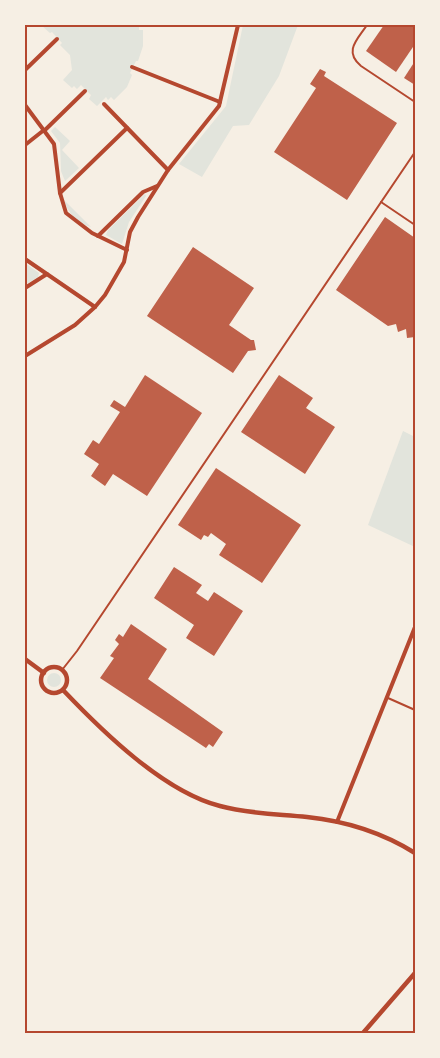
<svg xmlns="http://www.w3.org/2000/svg" width="440" height="1058" viewBox="0 0 440 1058" font-family="Jost,sans-serif">
  <style>
    .green { fill: #e2e4dc }
    .building { fill: #bf614a }
    .lines { fill: none; stroke-linecap: round; stroke-linejoin: round }
    .service { stroke: #b5482f; stroke-width: 2 }
    .minor { stroke: #b5482f; stroke-width: 4 }
    .tertiary { stroke: #b5482f; stroke-width: 4.5 }
    .neatline { fill: none; stroke: #b5482f; stroke-width: 2 }
  </style>
  <rect width="100%" height="100%" fill="#f6efe4"/>
  <g class="green">
    <polygon points="41,25 139,25 139,30 143,30 143,46 138,61 136,61 130,73 132,75 127,87 114,100 111,97 108,100 106,97 97,106 89,99 91,95 81,85 77,89 74,86 72,88 63,80 72,70 70,55 60,45 62,43 52,32 50,33"/>
    <polygon points="243,25 298,25 279,76 249,125 233,126 202,177 179,164 226,106"/>
    <polygon points="55,127 70,141 62,150 79,168 65,181 61,171 60,143 51,131"/>
    <polygon points="145,194 146,196 129,222 122,244 106,235 108,230"/>
    <path d="M64,200L91,227C78,224 67,212 64,200Z"/>
    <polygon points="25,263 39,273 38,277 25,285"/>
    <polygon points="403,431 415,437 415,547 368,525"/>
    <circle cx="54" cy="680" r="7"/>
  </g>
  <g class="building">
    <polygon points="384,25 415,25 415,44 396,72 366,51"/>
    <polygon points="415,61 415,85 404,78"/>
    <polygon points="320,69 326,72 324,76 397,123 347,200 274,152 316,88 310,84"/>
    <polygon points="385,217 415,238 415,337 407,338 406,329 398,332 396,324 388,326 336,290"/>
    <polygon points="193,247 254,288 229,325 251,340 254,340 256,350 248,351 233,373 147,316"/>
    <polygon points="145,375 202,413 147,496 113,474 105,486 91,476 99,464 84,454 93,440 99,444 120,412 110,406 114,400 125,407"/>
    <polygon points="279,375 313,398 306,408 335,427 305,474 241,432"/>
    <polygon points="216,468 301,525 262,583 219,555 226,544 211,533 208,537 204,535 201,540 178,525"/>
    <polygon points="174,567 202,585 196,593 208,601 214,592 243,611 214,656 186,638 194,625 154,598"/>
    <polygon points="131,624 167,649 148,679 223,732 213,747 209,744 206,748 100,678 114,658 110,656 119,644 115,640 119,634 123,637"/>
  </g>
  <g class="lines">
    <g class="service">
      <path d="M367,25C358,39 343,51 361,66L415,102"/>
      <polyline points="381,202 415,225"/>
      <polyline points="62,670 77,651 415,152"/>
      <polyline points="388,698 415,710"/>
    </g>
    <g class="minor">
      <polyline points="132,67 220,102"/>
      <polyline points="25,70 57,39"/>
      <polyline points="104,104 168,170"/>
      <polyline points="25,105 54,144 60,193 66,213 92,233 127,250"/>
      <polyline points="44,131 85,91"/>
      <polyline points="25,145 44,130"/>
      <polyline points="60,193 127,128"/>
      <polyline points="98,236 143,192 157,186"/>
      <polyline points="25,259 95,307"/>
      <polyline points="25,288 47,274"/>
      <polyline points="25,356 75,325 95,307 105,295 124,262 130,232 138,217 168,170 219,106 238,25"/>
      <polyline points="337,822 415,627"/>
    </g>
    <g class="tertiary">
      <polyline points="25,659 44,673"/>
      <circle cx="54" cy="680" r="13"/>
      <path d="M63,690C102,731 164,792 220,806C249,814 279,814 307,817C345,821 383,833 415,853"/>
      <polyline points="363,1033 415,973"/>
    </g>
  </g>
  <rect width="440" height="1058" fill="none" stroke="#f6efe4" stroke-width="52"/>
  <rect x="26" y="26" width="388" height="1006" class="neatline"/>
</svg>
